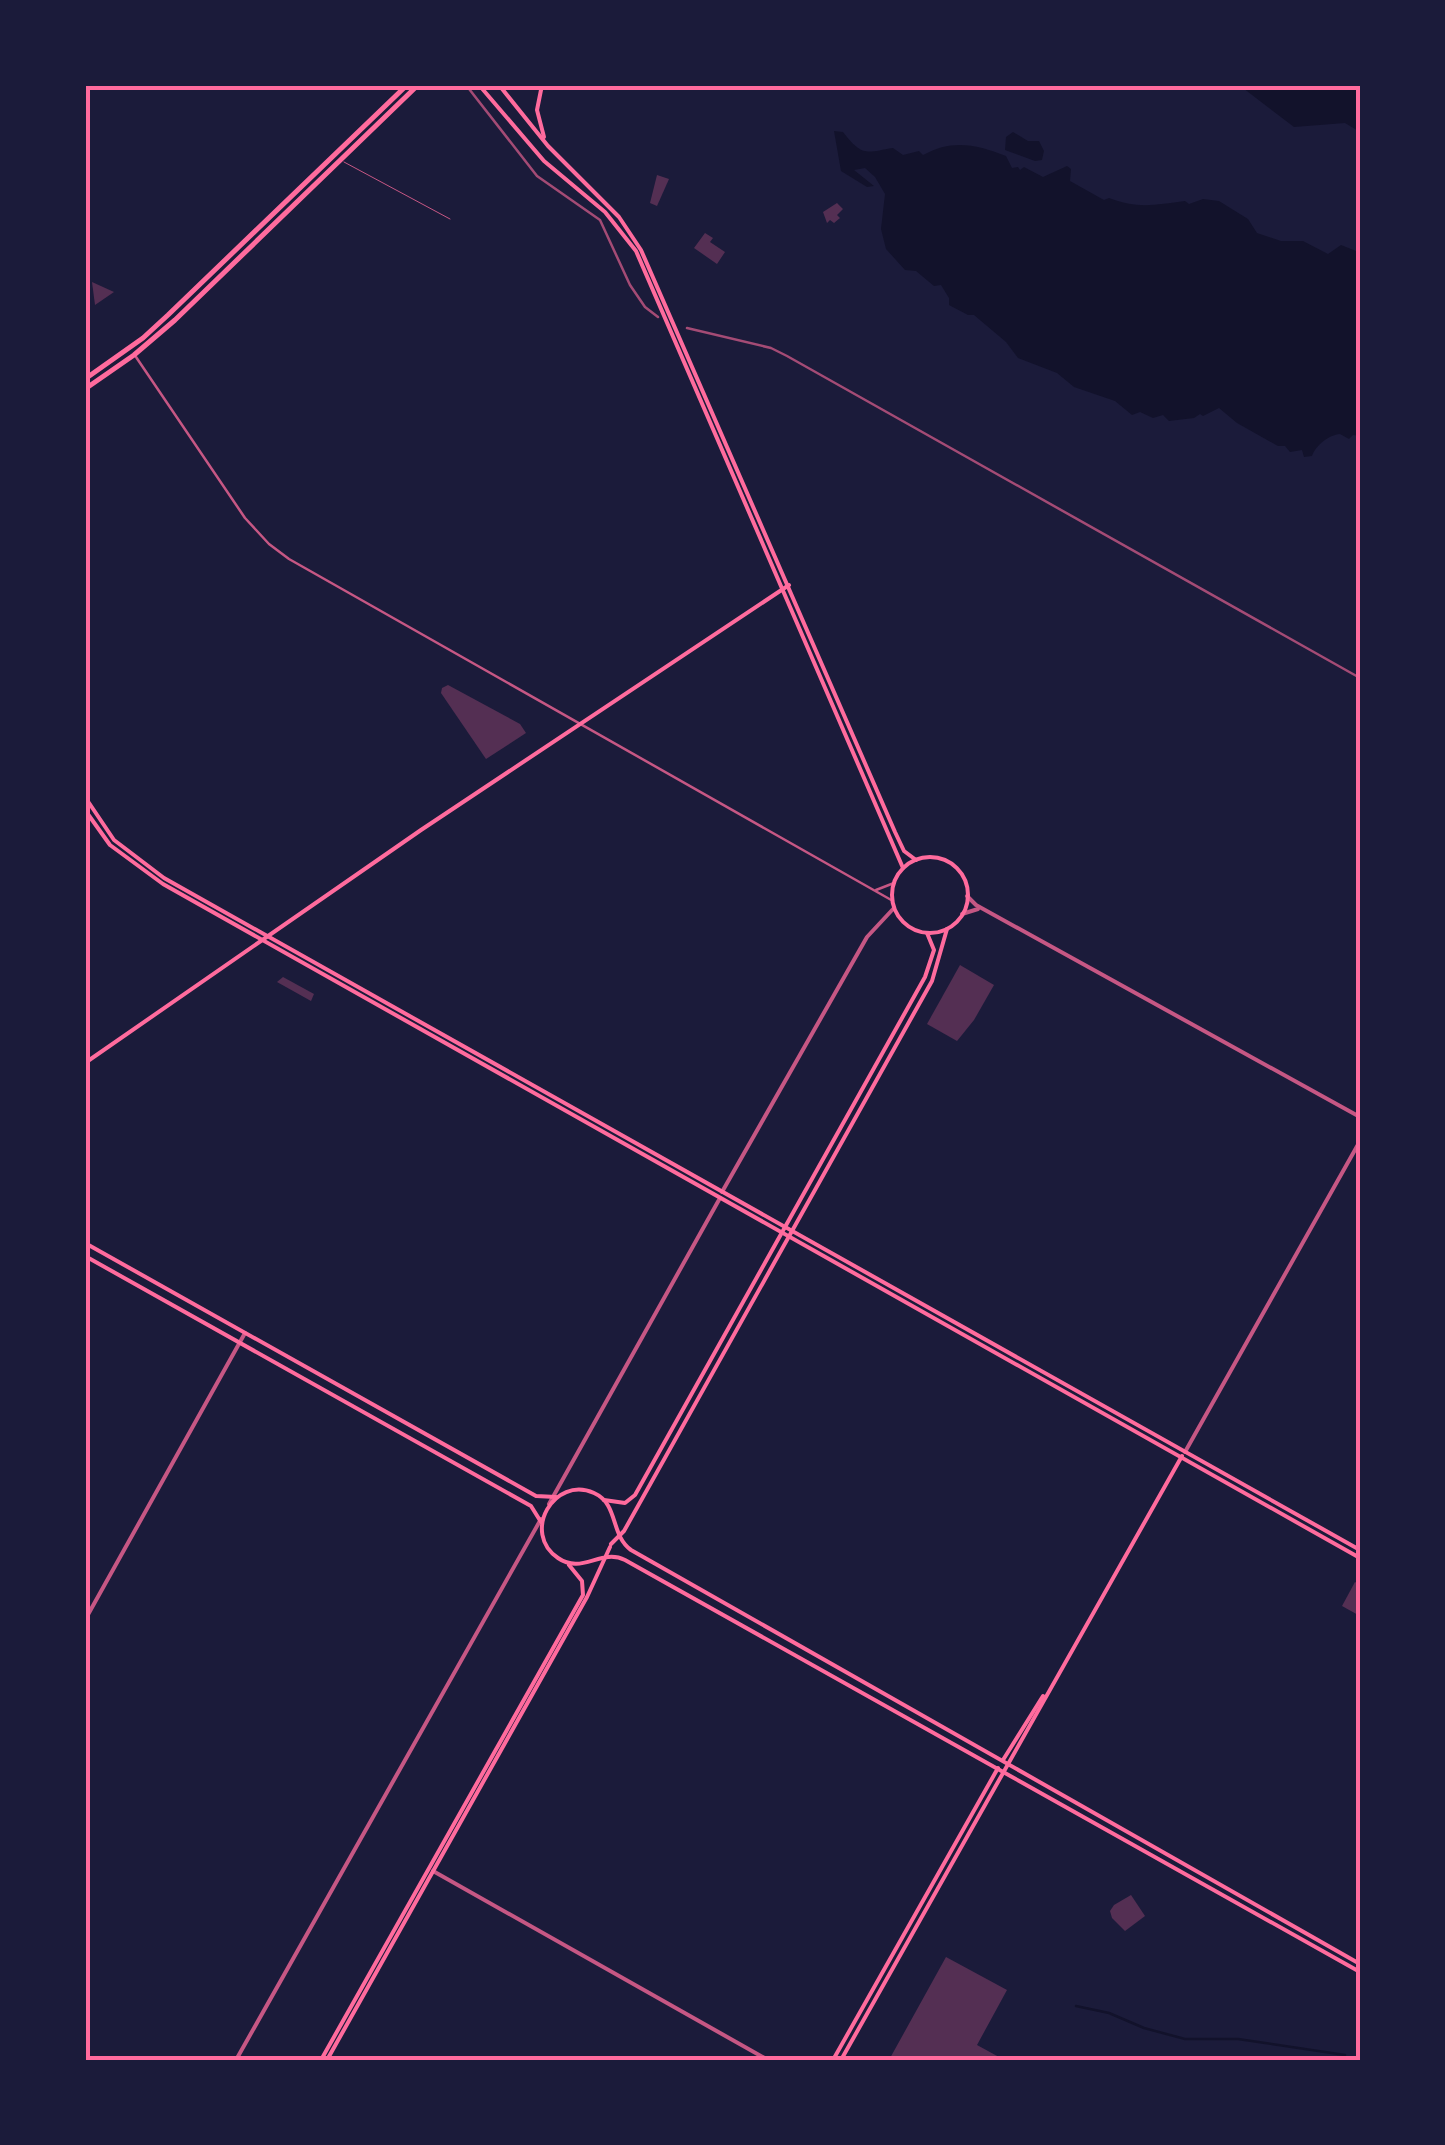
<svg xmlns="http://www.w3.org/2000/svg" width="1445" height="2145" viewBox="0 0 1445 2145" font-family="'Roboto Condensed',sans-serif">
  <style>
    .water { fill: #12122b }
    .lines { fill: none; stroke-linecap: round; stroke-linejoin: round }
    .stream { stroke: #12122b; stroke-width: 2.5 }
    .building { fill: #542f53 }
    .service { stroke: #c65784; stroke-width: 1 }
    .minor { stroke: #c65784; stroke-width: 2.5 }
    .tertiary { stroke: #c65784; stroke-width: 4 }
    .secondary { stroke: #ff6b9d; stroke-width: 4 }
    .primary { stroke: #ff6b9d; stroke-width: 5 }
    .rail { stroke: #a44b75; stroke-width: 2.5 }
    .neatline { fill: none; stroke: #ff6b9d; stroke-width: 4 }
  </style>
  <rect width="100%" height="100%" fill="#1b1b3a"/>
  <g class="water">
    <polygon points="1239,85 1360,85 1360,132 1345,123 1294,127"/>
    <path d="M834,131L843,132C863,158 867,152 893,148L903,155L919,151L923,155C952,139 976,144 1006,156L1012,168L1018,167L1020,170L1024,167L1043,177L1067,166L1071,169L1070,181L1104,200L1109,198C1137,209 1155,205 1185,201L1189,204L1203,199L1219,201L1248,219L1257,233L1281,241H1303L1328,254L1341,245L1356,251L1360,250V436L1353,435L1349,439L1340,434C1329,435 1316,445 1312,456L1304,457L1302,450L1290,452L1285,446H1278L1237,423L1219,408L1203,416L1200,414L1194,418L1169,421L1163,415L1153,418L1140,412L1132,415L1115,401L1074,387L1057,373L1018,358L1006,342L974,315H968L949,305V298L941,285L934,286L916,271L905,270L886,249L881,229L885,194L875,177L865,168L854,170L874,186L867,187L841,171Z"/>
    <polygon points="1013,132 1028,141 1039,141 1044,151 1042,160 1035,161 1005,150 1006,137"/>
  </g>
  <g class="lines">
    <polyline class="stream" points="1076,2006 1109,2013 1144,2028 1185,2039 1238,2039 1345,2055"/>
  </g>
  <g class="building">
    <polygon points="657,175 669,179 657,206 650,203"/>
    <polygon points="837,203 843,209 837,215 840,218 834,223 830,220 827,223 823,212"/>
    <polygon points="705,233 713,238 710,242 725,252 717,264 694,248"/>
    <polygon points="92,282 114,292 95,305"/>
    <polygon points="448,685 520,724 526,733 486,759 441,693 442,688"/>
    <polygon points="960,965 994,985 974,1020 957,1041 927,1024"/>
    <polygon points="283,977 314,994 311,1001 277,982"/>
    <polygon points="1355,1582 1360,1585 1360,1616 1342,1606"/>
    <polygon points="1131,1895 1145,1916 1125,1931 1112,1918 1110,1911 1114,1905"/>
    <polygon points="946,1957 1007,1990 977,2045 999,2057 997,2060 889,2060"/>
  </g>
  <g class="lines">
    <polyline class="service" points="344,162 450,219"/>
    <g class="minor">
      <polyline points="136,357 245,518 269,544 289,559 893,901"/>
      <polyline points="876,890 894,883"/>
    </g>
    <g class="tertiary">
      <polyline points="967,896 976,905 1360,1117"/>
      <polyline points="962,914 978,909"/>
      <polyline points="722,1192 867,937 894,908"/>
      <polyline points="1185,1452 1360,1141"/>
      <polyline points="549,1504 720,1198"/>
      <polyline points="85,1620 245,1333"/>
      <polyline points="433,1871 768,2060"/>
      <polyline points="236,2060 541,1519"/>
    </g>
    <g class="secondary">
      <polyline points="479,85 544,161 605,212 636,251 903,868"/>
      <polyline points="499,85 548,146 619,217 641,250 895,832 904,851 916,860"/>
      <polyline points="542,85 537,110 544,137"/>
      <polyline points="85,797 114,840 164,878 1360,1550"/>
      <polyline points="85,810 110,845 163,884 1360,1558"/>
      <circle cx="930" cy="895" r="38"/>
      <polyline points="85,1063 421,830 789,585"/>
      <polyline points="85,1243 536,1496 556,1497"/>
      <polyline points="85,1256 531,1506 541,1522"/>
      <polyline points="604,1500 625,1503 635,1495 925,977 934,950 927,933"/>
      <polyline points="611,1544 624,1531 932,981 947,929"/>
      <polyline points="1003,1760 1043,1696"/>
      <path d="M1360,1964L631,1550C610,1535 619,1504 594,1493C554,1475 521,1533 558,1558C582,1575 601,1548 625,1560L1360,1972"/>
      <polyline points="321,2060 583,1595 582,1581 569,1565"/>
      <polyline points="327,2060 587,1597 610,1547"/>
      <polyline points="833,2060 998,1768"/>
      <polyline points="841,2060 1182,1456"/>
    </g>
    <g class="primary">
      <polyline points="85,379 143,338 168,315 407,85"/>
      <polyline points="85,389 134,355 175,320 418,85"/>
    </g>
    <g class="rail">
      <polyline points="466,85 537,176 600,220 630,285 645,307 658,317"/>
      <polyline points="687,328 771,348 787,356 1360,678"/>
    </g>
  </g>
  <rect width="1445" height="2145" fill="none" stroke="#1b1b3a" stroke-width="175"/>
  <rect x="88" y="88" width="1270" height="1970" class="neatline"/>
</svg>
